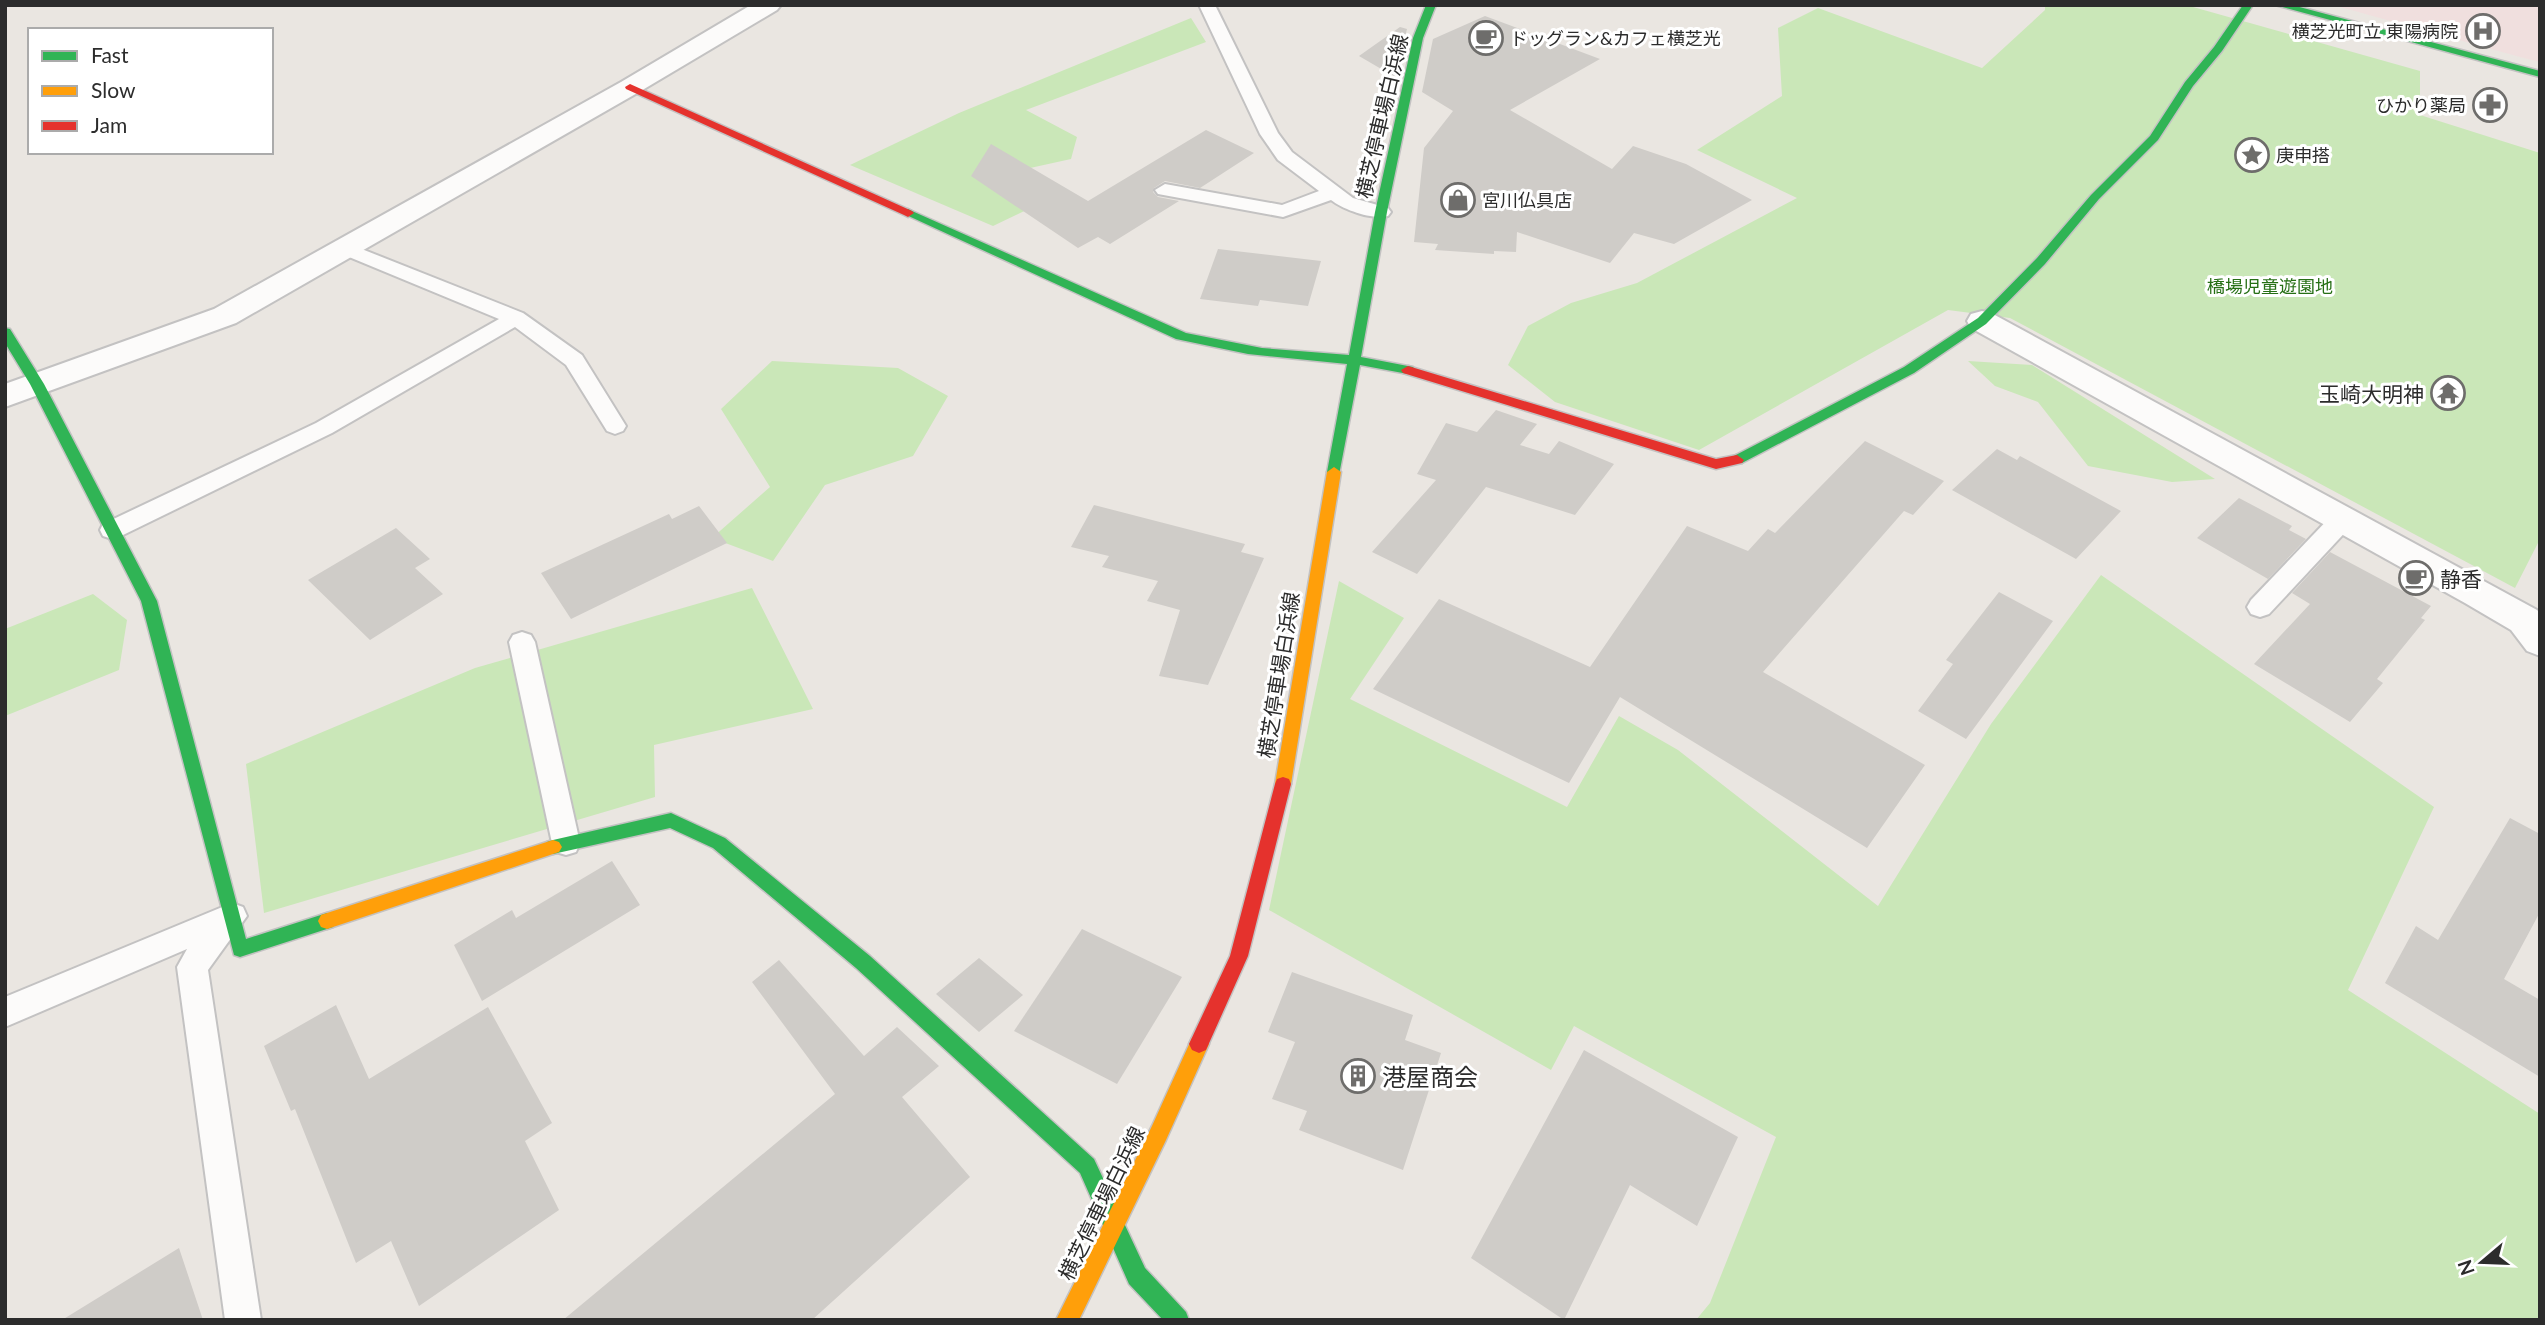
<svg xmlns="http://www.w3.org/2000/svg" width="2545" height="1325" viewBox="0 0 2545 1325" font-family="Lato,'Noto Sans JP',sans-serif">
  <style>
    .medical { fill: #f0dfde }
    .green { fill: #cae7b8 }
    .building { fill: #cfccc8 }
    .lines { fill: none; stroke-linecap: round; stroke-linejoin: round }
    .lane-casing { stroke: #c3c2c2; stroke-width: 4 }
    .street-casing { stroke: #c3c2c2; stroke-width: 4 }
    .fast-casing { stroke: #c3c2c2; stroke-width: 3 }
    .slow-casing { stroke: #c3c2c2; stroke-width: 3 }
    .jam-casing { stroke: #c3c2c2; stroke-width: 3 }
    .lane { fill: #fcfbfa; fill-rule: evenodd }
    .street { fill: #fcfbfa; fill-rule: evenodd }
    .fast { fill: #30b455; fill-rule: evenodd }
    .slow { fill: #ff9f0a; fill-rule: evenodd }
    .jam { fill: #e5322d; fill-rule: evenodd }
    .labels { text-anchor: middle; dominant-baseline: central; stroke-width: 6; stroke-linejoin: round; paint-order: stroke }
    .far-poi-label { font-size: 18px; fill: #2c2c2c; stroke: #fff; text-anchor: start }
    .far-park-label { font-size: 18px; fill: #266f15; stroke: #fff }
    .street-label { font-size: 21px; fill: #2c2c2c; stroke: #fff }
    .poi-label { font-size: 21px; fill: #2c2c2c; stroke: #fff; text-anchor: end }
    .near-poi-label { font-size: 24px; fill: #2c2c2c; stroke: #fff; text-anchor: start }
  </style>
  <rect width="100%" height="100%" fill="#eae6e1"/>
  <polygon class="medical" points="2333,5 2540,5 2540,62 2520,57"/>
  <g class="green">
    <polygon points="2045,5 2186,5 2420,71 2420,115 2540,153 2540,539 2515,588 2010,318 1948,310 1699,450 1555,402 1508,365 1528,326 1571,303 1637,283 1797,198 1697,150 1782,96 1778,28 1818,8 1982,68 2045,10"/>
    <polygon points="1191,18 1206,42 1026,110 1077,137 1071,159 1021,170 1043,202 993,226 850,165 959,113"/>
    <polygon points="772,361 898,368 948,396 913,456 825,485 773,561 712,538 770,487 721,409"/>
    <polygon points="1968,361 2032,365 2215,479 2172,482 2088,466 2038,402 1995,386"/>
    <polygon points="2101,575 2434,807 2348,990 2540,1114 2540,1320 1696,1320 1710,1303 1776,1137 1574,1026 1551,1070 1269,910 1339,581 1404,618 1350,699 1567,807 1619,716 1678,750 1878,906 1991,724"/>
    <polygon points="752,588 813,709 654,745 655,797 264,913 246,764 475,668"/>
    <polygon points="93,594 127,620 119,670 5,716 5,629"/>
  </g>
  <g class="building">
    <polygon points="1485,16 1600,59 1510,110 1612,169 1633,146 1686,164 1752,200 1674,244 1634,233 1610,263 1517,232 1516,252 1494,251 1494,254 1435,250 1438,244 1414,242 1424,148 1453,111 1422,92 1433,39"/>
    <polygon points="1400,27 1407,29 1395,77 1359,56"/>
    <polygon points="1206,130 1254,153 1200,188 1165,181 1154,188 1153,192 1158,197 1179,201 1110,244 1098,237 1078,248 971,176 991,144 1088,201"/>
    <polygon points="1218,249 1321,261 1308,306 1260,300 1258,306 1200,299"/>
    <polygon points="1496,410 1537,424 1520,445 1549,454 1559,441 1614,464 1575,515 1486,487 1417,574 1372,552 1436,480 1417,474 1446,423 1477,432"/>
    <polygon points="1865,441 1944,481 1913,515 1904,511 1763,672 1925,765 1867,848 1620,697 1569,783 1373,689 1439,599 1590,667 1687,526 1748,551 1768,529 1775,533"/>
    <polygon points="1997,449 2017,460 2020,456 2121,511 2076,559 1952,490"/>
    <polygon points="2239,498 2292,526 2289,530 2306,539 2268,579 2197,538"/>
    <polygon points="1094,505 1245,544 1241,552 1264,558 1208,685 1159,676 1180,610 1147,601 1158,581 1102,567 1109,556 1071,547"/>
    <polygon points="699,506 727,543 571,619 541,573 669,514 672,519"/>
    <polygon points="396,528 430,559 415,568 443,594 370,640 308,580"/>
    <polygon points="2330,552 2431,606 2421,618 2425,620 2377,679 2383,683 2350,722 2254,664 2310,604 2292,593"/>
    <polygon points="1999,592 2053,621 1966,739 1918,711 1953,664 1946,660"/>
    <polygon points="2510,818 2540,834 2540,912 2504,979 2540,1000 2540,1077 2385,983 2416,926 2438,940"/>
    <polygon points="612,861 640,905 482,1001 454,945 512,910 516,918"/>
    <polygon points="1082,929 1182,977 1117,1084 1014,1031"/>
    <polygon points="979,958 1023,995 979,1032 936,994"/>
    <polygon points="779,960 864,1056 897,1027 939,1066 902,1097 970,1177 812,1320 563,1320 835,1094 752,982"/>
    <polygon points="1292,972 1413,1015 1405,1040 1441,1053 1403,1170 1299,1130 1307,1111 1272,1099 1295,1042 1268,1032"/>
    <polygon points="336,1005 369,1079 488,1007 552,1123 525,1141 559,1210 419,1306 391,1241 356,1263 295,1109 291,1111 264,1046"/>
    <polygon points="1584,1050 1738,1137 1697,1226 1630,1185 1564,1320 1471,1258"/>
    <polygon points="179,1248 203,1320 62,1320"/>
  </g>
  <g class="lines">
    <g class="lane-casing">
      <g id="lane">
        <path d="M1199,5H1215L1278,133L1292,152L1353,198L1388,208L1391,212L1388,216C1372,220 1344,210 1331,200L1283,217L1158,194L1155,190L1165,184L1282,205L1319,191L1278,160L1260,134Z"/>
        <polygon points="344,242 523,313 582,355 626,426 623,431 615,434 607,431 566,365 515,327 332,433 121,536 112,539 103,536 100,530 103,524 316,423 499,319 337,252 334,248 337,244"/>
        <polygon points="2343,510 2352,513 2355,519 2352,525 2269,614 2260,617 2251,614 2247,607 2251,600 2334,513"/>
        <polygon points="522,632 531,635 535,642 580,843 576,852 566,855 556,852 552,843 509,642 513,635"/>
        <polygon points="232,903 243,907 247,916 208,970 261,1320 225,1320 177,967 187,949 5,1027 5,997"/>
      </g>
    </g>
    <g class="street-casing">
      <g id="street">
        <polygon points="751,5 781,5 777,10 639,92 236,323 5,407 5,384 214,309 621,82"/>
        <polygon points="1982,311 1993,314 2537,610 2540,613 2540,656 2527,651 2511,630 2465,603 1971,328 1967,321 1971,314"/>
      </g>
    </g>
    <g class="fast-casing">
      <g id="fast">
        <polygon points="1426,5 1436,5 1423,38 1387,212 1361,357 1413,367 1415,370 1408,374 1360,365 1339,475 1334,477 1327,472 1347,364 1248,354 1176,339 902,213 908,209 912,211 1186,333 1262,348 1349,355 1375,212 1413,38"/>
        <polygon points="2243,5 2253,5 2222,51 2193,86 2158,140 2099,199 2045,264 1986,324 1914,373 1742,463 1732,463 1730,460 1732,457 1904,367 1978,318 2037,258 2091,195 2150,136 2185,82 2214,47"/>
        <polygon points="2275,5 2292,5 2540,71 2540,77"/>
        <polygon points="5,328 10,329 44,384 157,601 246,939 327,913 333,915 336,921 333,927 240,957 234,955 141,601 30,384 5,343"/>
        <polygon points="671,813 725,838 870,956 1094,1159 1145,1268 1186,1312 1189,1320 1163,1320 1129,1284 1080,1173 856,968 713,848 670,828 553,854 547,852 544,847 547,842 553,840"/>
      </g>
    </g>
    <g class="slow-casing">
      <g id="slow">
        <polygon points="1334,467 1341,472 1291,784 1289,789 1283,791 1277,789 1275,784 1327,472"/>
        <polygon points="553,840 559,842 562,847 559,852 327,929 321,927 318,921 321,915 327,913"/>
        <polygon points="1199,1035 1206,1038 1209,1044 1166,1140 1079,1320 1056,1320 1152,1126 1192,1038"/>
      </g>
    </g>
    <g class="jam-casing">
      <g id="jam">
        <polygon points="630,84 912,211 914,213 908,217 904,215 626,89 625,87"/>
        <polygon points="1408,366 1716,459 1737,455 1744,460 1742,463 1716,469 1403,373 1401,370"/>
        <polygon points="1283,777 1289,779 1291,784 1248,956 1206,1050 1199,1053 1192,1050 1189,1044 1230,956 1275,784 1277,779"/>
      </g>
    </g>
    <use href="#lane" class="lane"/>
    <use href="#street" class="street"/>
    <use href="#fast" class="fast"/>
    <use href="#slow" class="slow"/>
    <use href="#jam" class="jam"/>
  </g>
  <defs>
    <g id="hospital-ring" transform="scale(1.75)"><circle r="9.5" fill="#fff" stroke="#6e6d6b" stroke-width="1.5"/><path d="M-5-5h3v3.5h4V-5h3V5h-3V1.5h-4V5h-3Z" fill="#6e6d6b"/></g>
    <g id="cafe-ring" transform="scale(1.75)"><circle r="9.5" fill="#fff" stroke="#6e6d6b" stroke-width="1.5"/><path d="M-5.5-4.5H6V0H3Q3 3.5 0 3.5H-2.5Q-5.5 3.5-5.5 0ZM3-3.2v2h1.7v-2ZM-6 4.5H4V6H-6Z" fill="#6e6d6b"/></g>
    <g id="pharmacy-ring" transform="scale(1.75)"><circle r="9.5" fill="#fff" stroke="#6e6d6b" stroke-width="1.5"/><path d="M-2-6h4v4h4v4h-4v4h-4v-4h-4v-4h4Z" fill="#6e6d6b"/></g>
    <g id="sight-ring" transform="scale(1.75)"><circle r="9.5" fill="#fff" stroke="#6e6d6b" stroke-width="1.5"/><path d="M0-6L1.8-2.2L6-1.7L2.9 1.2L3.7 5.4L0 3.3L-3.7 5.4L-2.9 1.2L-6-1.7L-1.8-2.2Z" fill="#6e6d6b"/></g>
    <g id="shop-ring" transform="scale(1.75)"><circle r="9.5" fill="#fff" stroke="#6e6d6b" stroke-width="1.5"/><path d="M-5-2.5h2.3a2.7 3.5 0 0 1 5.4 0H5L5.5 6h-11ZM-1.5-2.5h3a1.5 2.3 0 0 0-3 0Z" fill="#6e6d6b"/></g>
    <g id="temple-ring" transform="scale(1.75)"><circle r="9.5" fill="#fff" stroke="#6e6d6b" stroke-width="1.5"/><path d="M0-6L5-2H3V0L6.5 2.5H4V6H1.5V3h-3V6H-4V2.5H-6.5L-3 0V-2H-5Z" fill="#6e6d6b"/></g>
    <g id="building-ring" transform="scale(1.75)"><circle r="9.5" fill="#fff" stroke="#6e6d6b" stroke-width="1.5"/><path d="M-4-6H4V6H1V3H-1V6H-4ZM-2.5-4.3h1.7v1.8h-1.7ZM.8-4.3h1.7v1.8H.8ZM-2.5-1h1.7V.8h-1.7ZM.8-1h1.7V.8H.8Z" fill="#6e6d6b"/></g>
  </defs>
  <g fill-rule="evenodd">
    <use href="#hospital-ring" x="2483" y="31"/>
    <use href="#cafe-ring" x="1486" y="38"/>
    <use href="#pharmacy-ring" x="2490" y="105"/>
    <use href="#sight-ring" x="2252" y="155"/>
    <use href="#shop-ring" x="1458" y="200"/>
    <use href="#temple-ring" x="2448" y="393"/>
    <use href="#cafe-ring" x="2416" y="578"/>
    <use href="#building-ring" x="1358" y="1076"/>
  </g>
  <g class="labels">
    <g class="far-poi-label">
      <text x="2458" y="31" text-anchor="end">横芝光町立 東陽病院</text>
      <text x="1510" y="38">ドッグラン&amp;カフェ横芝光</text>
      <text x="2466" y="105" text-anchor="end">ひかり薬局</text>
      <text x="2276" y="155">庚申搭</text>
      <text x="1482" y="200">宮川仏具店</text>
    </g>
    <g class="far-park-label">
      <text x="2270" y="286">橋場児童遊園地</text>
    </g>
    <g class="street-label">
      <text transform="translate(1381 116) rotate(-77)">横芝停車場白浜線</text>
      <text transform="translate(1278 675) rotate(-81)">横芝停車場白浜線</text>
      <text transform="translate(1101 1203) rotate(-64)">横芝停車場白浜線</text>
    </g>
    <g class="poi-label">
      <text x="2424" y="393">玉崎大明神</text>
      <text x="2440" y="578" text-anchor="start">静香</text>
    </g>
    <g class="near-poi-label">
      <text x="1382" y="1076">港屋商会</text>
    </g>
  </g>
  <rect width="2545" height="1325" fill="none" stroke="#2c2c2c" stroke-width="14"/>
  <rect x="28" y="28" width="245" height="126" fill="#ffffff" stroke="#ababab" stroke-width="2"/>
  <rect x="42" y="51" width="35" height="10" fill="#30b455" stroke="#ababab" stroke-width="2"/>
  <text x="91" y="63" font-size="21" fill="#2c2c2c">Fast</text>
  <rect x="42" y="86" width="35" height="10" fill="#ff9f0a" stroke="#ababab" stroke-width="2"/>
  <text x="91" y="98" font-size="21" fill="#2c2c2c">Slow</text>
  <rect x="42" y="121" width="35" height="10" fill="#e5322d" stroke="#ababab" stroke-width="2"/>
  <text x="91" y="133" font-size="21" fill="#2c2c2c">Jam</text>
  <g transform="translate(2482 1262) rotate(251)" stroke="#ffffff" stroke-width="5" paint-order="stroke">
  <path d="M0-5L12 26L0 18L-12 26Z" fill="#2c2c2c"/>
  <text y="-10" font-size="19" font-weight="bold" text-anchor="middle" fill="#2c2c2c">N</text>
  </g>
</svg>
